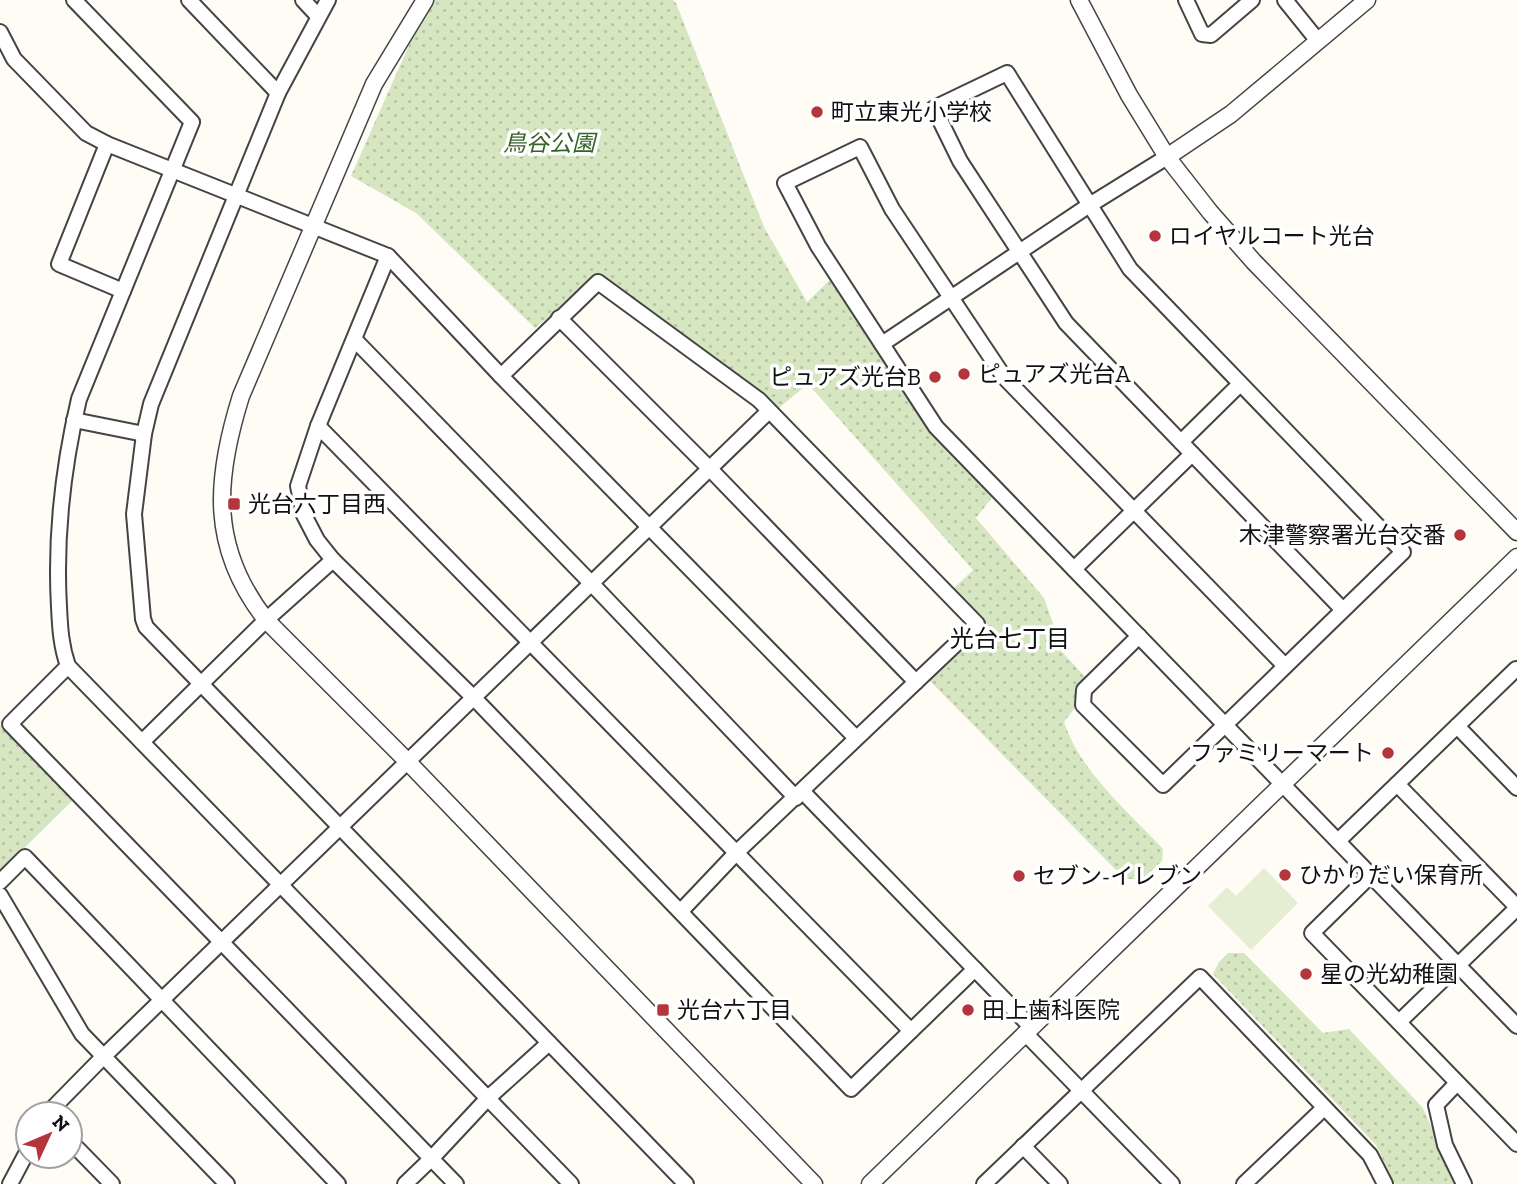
<svg xmlns="http://www.w3.org/2000/svg" width="1517" height="1184" viewBox="0 0 1517 1184" font-family="'Zilla Slab','Noto Sans JP',serif">
	<style>
		.park { fill: url(#park-dots) }
		.pitch { fill: #e5eed2 }
		.lines { fill: none; stroke-linecap: round; stroke-linejoin: round }
		.minor-casing { stroke: #444; stroke-width: 18 }
		.tertiary-casing { stroke: #444; stroke-width: 19 }
		.minor { stroke: #fff; stroke-width: 14 }
		.tertiary { stroke: #fff; stroke-width: 16 }
		.poi-dot { fill: #b4353c; stroke: #fff; stroke-width: 2.5 }
		.labels { text-anchor: middle; stroke-width: 7; stroke-linejoin: round; paint-order: stroke }
		.poi-label { font-size: 23px; fill: #111; stroke: #fff; text-anchor: start }
		.park-label { font-size: 23px; font-style: italic; fill: #336326; stroke: #fff }
		.neighbourhood-label { font-size: 24px; fill: #111; stroke: #fff }
	</style>
	<defs>
		<pattern id="park-dots" width="8" height="8" patternUnits="userSpaceOnUse" patternTransform="scale(1.75)"><rect width="8" height="8" fill="#d5e6c1"/><path d="M2 2h.1M6 6h.1" fill="none" stroke="#b6c4a5" stroke-width="1.8" stroke-linecap="round"/></pattern>
	</defs>
	<rect width="100%" height="100%" fill="#fefcf5"/>
	<g class="park">
		<path d="M 434,0 L 673,0 L 676,3 L 764,227 L 807,302 L 832,278 L 928,429 L 994,495 L 976,518 L 1044,598 L 1064,654 L 1085,677 L 1077,705 L 1064,722 C 1081,773 1127,810 1163,849 L 1162,861 L 1144,879 L 1128,879 L 1115,869 L 928,679 L 985,623 L 953,589 L 973,570 L 808,384 L 775,411 L 599,277 L 535,328 L 416,213 L 351,176 L 418,25 Z"/>
		<polygon points="0,725 73,800 0,872"/>
		<polygon points="1228,953 1244,953 1323,1033 1349,1029 1423,1108 1456,1184 1395,1184 1376,1145 1213,974 1219,962"/>
	</g>
	<polygon class="pitch" points="1264,868 1298,903 1251,950 1208,906 1227,887 1236,896"/>
	<g class="lines">
		<defs>
			<g id="minor">
				<path d="M 74,0 L 192,122 L 79,399 C 63,467 55,537 59,607 C 60,628 61,646 68,666 L 571,1184"/>
				<polyline points="189,0 278,93"/>
				<polyline points="303,0 318,16"/>
				<polyline points="328,0 278,93 151,404 144,434 134,514 143,619 146,627 686,1184"/>
				<polyline points="1186,0 1202,34 1211,35 1252,0"/>
				<polyline points="1285,0 1318,41"/>
				<polyline points="0,32 14,59 86,133 107,144 388,256 501,376 856,738"/>
				<polyline points="107,144 59,264 123,291"/>
				<polyline points="388,256 318,426 298,486 304,515 317,540 333,560 475,699 851,1089 975,969"/>
				<polyline points="559,318 711,470 916,682"/>
				<polyline points="355,340 592,584 796,798"/>
				<polyline points="882,344 1088,206 1167,157"/>
				<polyline points="501,376 598,282 759,400 977,624 737,852 681,911"/>
				<polyline points="74,420 144,434"/>
				<polyline points="318,426 911,1031"/>
				<polyline points="1181,442 1239,385"/>
				<polyline points="1074,569 1192,454"/>
				<path d="M 1139,636 L 1084,690 L 1083,705 L 1163,785 C 1243,707 1323,630 1403,552 L 1130,269 L 1007,73 L 934,108 L 960,161 L 1066,323 L 1343,610"/>
				<polyline points="68,666 10,724 456,1184"/>
				<polyline points="1285,666 1004,377 892,209 860,147 785,183 818,246 936,427 1517,1026"/>
				<polyline points="1457,726 1517,788"/>
				<polyline points="142,742 266,620 333,560"/>
				<polyline points="1397,784 1517,907"/>
				<polyline points="803,792 1031,1027"/>
				<polyline points="1338,841 1516,669 1517,670"/>
				<polyline points="1371,875 1312,933 1517,1144"/>
				<polyline points="0,882 25,857 338,1184"/>
				<polyline points="0,895 82,1034 227,1184"/>
				<polyline points="1399,1022 1517,908"/>
				<polyline points="1025,1033 1172,1184"/>
				<polyline points="1457,1083 1436,1105 1445,1145 1464,1184"/>
				<polyline points="47,1114 103,1057 769,411"/>
				<polyline points="70,1141 112,1184"/>
				<polyline points="1023,1146 1060,1184"/>
				<polyline points="10,1184 28,1150"/>
				<polyline points="405,1184 431,1159 488,1098 549,1043"/>
				<polyline points="984,1184 1200,977 1370,1155 1385,1184"/>
				<polyline points="1244,1184 1324,1108"/>
			</g>
			<g id="tertiary">
				<path d="M 425,0 L 374,84 L 241,396 C 215,479 209,547 266,620 L 408,762 L 814,1184"/>
				<polyline points="1079,0 1129,95 1167,157 1210,212 1254,262 1517,532"/>
				<polyline points="1167,157 1231,114 1367,0"/>
				<polyline points="870,1184 1517,557"/>
			</g>
		</defs>
		<use href="#minor" class="minor-casing"/>
		<use href="#tertiary" class="tertiary-casing"/>
		<use href="#minor" class="minor"/>
		<use href="#tertiary" class="tertiary"/>
	</g>
	<g class="poi-dot">
		<circle cx="817" cy="112" r="7"/>
		<circle cx="1155" cy="236" r="7"/>
		<circle cx="964" cy="374" r="7"/>
		<circle cx="935" cy="377" r="7"/>
		<rect x="227" y="497" width="14" height="14" rx="3.5"/>
		<circle cx="1460" cy="535" r="7"/>
		<circle cx="1388" cy="753" r="7"/>
		<circle cx="1285" cy="875" r="7"/>
		<circle cx="1019" cy="876" r="7"/>
		<circle cx="1306" cy="974" r="7"/>
		<rect x="656" y="1003" width="14" height="14" rx="3.5"/>
		<circle cx="968" cy="1010" r="7"/>
	</g>
	<g class="labels">
		<g class="poi-label">
			<text x="831" y="120">町立東光小学校</text>
			<text x="1169" y="244">ロイヤルコート光台</text>
			<text x="978" y="382">ピュアズ光台A</text>
			<text x="921" y="385" text-anchor="end">ピュアズ光台B</text>
			<text x="248" y="512">光台六丁目西</text>
			<text x="1446" y="543" text-anchor="end">木津警察署光台交番</text>
			<text x="1374" y="761" text-anchor="end">ファミリーマート</text>
			<text x="1299" y="883">ひかりだい保育所</text>
			<text x="1033" y="884">セブン-イレブン</text>
			<text x="1320" y="982">星の光幼稚園</text>
			<text x="677" y="1018">光台六丁目</text>
			<text x="982" y="1018">田上歯科医院</text>
		</g>
		<g class="park-label">
			<text x="549" y="151">鳥谷公園</text>
		</g>
		<g class="neighbourhood-label">
			<text x="1010" y="647">光台七丁目</text>
		</g>
	</g>
	<g transform="translate(49 1135) rotate(46)"><circle r="33" fill="#ffffff" stroke="#a0a0a0" stroke-width="2"/>
	<path d="M0-5L12 26L0 18L-12 26Z" fill="#b4353c"/>
	<text y="-10" font-size="19" font-weight="bold" text-anchor="middle" fill="#111111">N</text>
	</g>
</svg>
